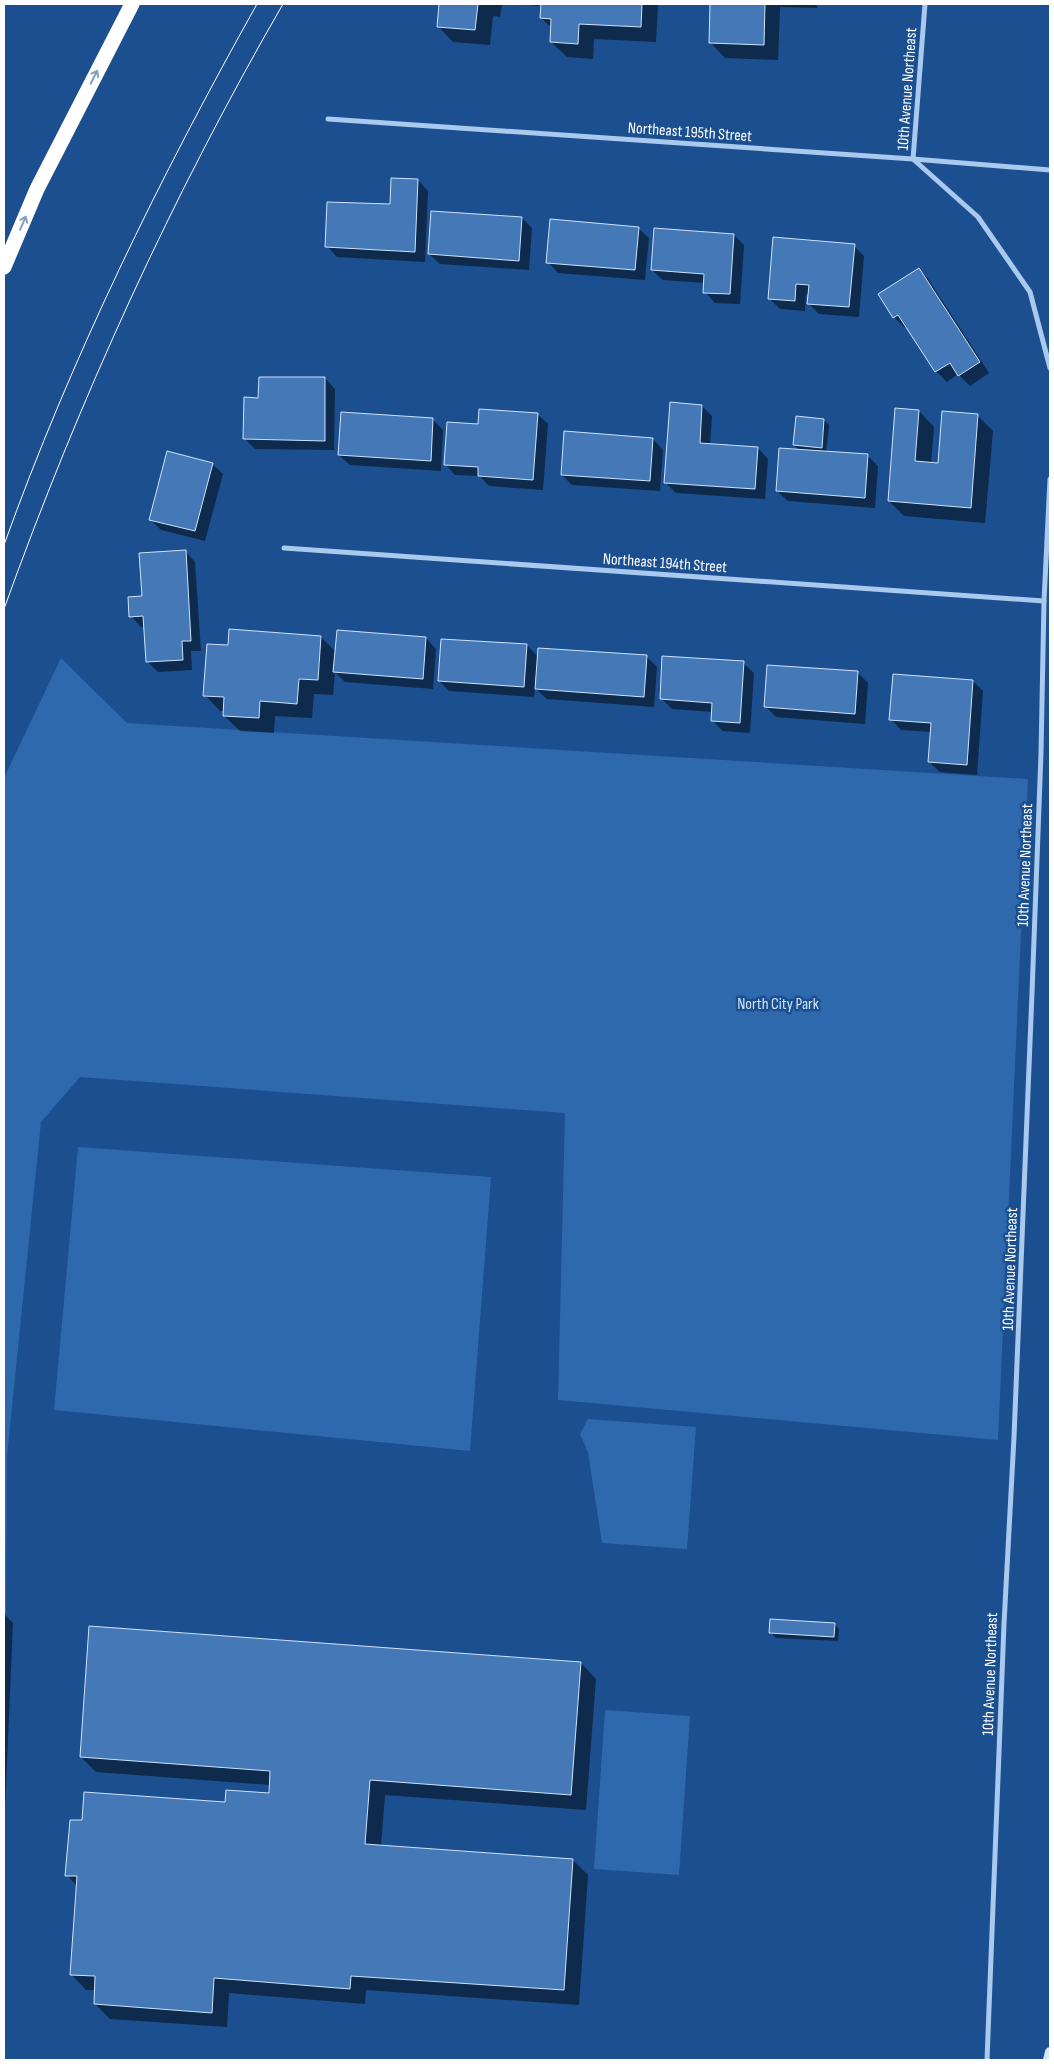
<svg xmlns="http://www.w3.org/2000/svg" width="1054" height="2064" viewBox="0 0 1054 2064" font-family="'Sofia Sans Condensed',sans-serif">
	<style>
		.green { fill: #2e69ad }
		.shadow { fill: #0007 }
		.building { fill: #4478b7; stroke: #cfe3fa }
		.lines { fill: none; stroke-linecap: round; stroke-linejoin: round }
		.street { stroke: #a9c9ee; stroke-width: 5 }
		.secondary { stroke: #d6e6fa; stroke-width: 10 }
		.highway { stroke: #fff; stroke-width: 15 }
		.tram { stroke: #fff; stroke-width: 1 }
		.oneway { stroke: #829ec1 }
		.labels { text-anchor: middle; stroke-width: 5; stroke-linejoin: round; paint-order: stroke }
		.street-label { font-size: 16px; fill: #fff; stroke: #1b4f8f }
		.park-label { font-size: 16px; fill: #cfe3fa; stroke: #1b4f8f }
	</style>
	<rect width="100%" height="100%" fill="#1b4f8f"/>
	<g class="green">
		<polygon points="61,658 127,723 1028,779 998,1440 558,1400 565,1113 80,1077 41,1122 7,1456 6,1612 4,1618 4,778"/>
		<polygon points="78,1147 491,1177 470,1451 54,1410"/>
		<polygon points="588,1419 696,1427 687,1549 602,1543 588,1452 580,1434"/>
		<polygon points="605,1710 690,1716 679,1875 594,1869"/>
	</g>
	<g class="shadow">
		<polygon points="441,4 502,4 500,17 493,16 490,45 453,42 438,26"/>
		<polygon points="512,4 539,4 539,6"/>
		<polygon points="542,4 658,4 656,42 594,39 593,59 567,57 551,42 552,28 541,18"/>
		<polygon points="711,4 817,4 817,8 780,7 778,60 725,58 710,42"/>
		<polygon points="418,180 428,191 425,262 337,257 327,246 391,206"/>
		<polygon points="522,218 532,228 529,270 440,264 429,254"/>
		<polygon points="638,228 649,238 645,280 558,273 548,262"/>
		<polygon points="734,235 744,245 740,304 715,303 705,292 705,283 663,280 652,270"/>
		<polygon points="854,246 864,256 859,317 819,314 808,303 809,294 806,294 805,311 780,309 770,299"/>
		<polygon points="919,269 929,280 989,373 970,386 958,374 947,382 936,371 907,326 905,328 894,317 880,294"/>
		<polygon points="325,378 335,389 334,450 255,449 245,439 259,399"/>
		<polygon points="702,406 712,416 710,445 758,448 768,459 765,499 676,493 665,482"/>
		<polygon points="919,411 934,427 931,464 940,464 978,416 993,431 985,523 904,516 889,501"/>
		<polygon points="342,414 433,420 443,430 441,471 350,465 339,455"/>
		<polygon points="537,414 548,424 543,490 489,486 480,476 455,475 445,464 479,425"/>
		<polygon points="824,420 829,425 826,453 868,456 878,466 875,508 788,501 777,491 800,451 794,445"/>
		<polygon points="653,439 663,450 660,491 572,485 562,475"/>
		<polygon points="212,464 223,474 205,541 161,530 150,519"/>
		<polygon points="185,551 195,562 201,651 191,651 192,670 158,672 147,661 145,627 141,627 131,616 143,597"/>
		<polygon points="321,637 336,652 426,638 436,649 433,689 345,682 335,672 333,695 314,694 312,718 275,716 274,733 240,731 224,716 225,711 220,711 205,695 229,647"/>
		<polygon points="442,640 527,645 538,657 646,656 657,667 654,707 547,699 535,688 534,697 449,691 439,681"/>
		<polygon points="743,663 754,673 750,733 723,731 712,720 713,712 672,709 661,698"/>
		<polygon points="858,673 868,683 865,724 776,717 766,707"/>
		<polygon points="973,681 983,691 977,775 940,772 929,762 931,732 901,730 891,719"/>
		<polygon points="4,1614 13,1623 5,1808 4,1808"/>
		<polygon points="834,1624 839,1629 838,1641 776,1638 771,1633"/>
		<polygon points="581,1663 596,1679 586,1810 385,1795 381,1846 573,1860 588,1875 579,2005 366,1990 365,2004 229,1993 227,2027 110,2019 95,2004 96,1990 86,1990 71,1974 77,1886 67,1875 83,1822 226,1804 270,1795 270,1785 96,1772 81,1757"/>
	</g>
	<g class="building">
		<polygon points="439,4 478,4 475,30 437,27"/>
		<polygon points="541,4 642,4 641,27 579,24 578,44 550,42 551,19 540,18"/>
		<polygon points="710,4 765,4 764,45 709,43"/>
		<polygon points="391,178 418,179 415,252 325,247 327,202 390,204"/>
		<polygon points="431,211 522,217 519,261 428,254"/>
		<polygon points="550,219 639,227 635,270 546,263"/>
		<polygon points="654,228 734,234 730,294 703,293 704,274 651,270"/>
		<polygon points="773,237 855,244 849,307 807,304 809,285 796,284 795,301 768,299"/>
		<polygon points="919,268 980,362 958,376 950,363 935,372 898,315 893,318 878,294"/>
		<polygon points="259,377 325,377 325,441 243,439 244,397 258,398"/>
		<polygon points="670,402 702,405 700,443 758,447 755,489 664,483"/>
		<polygon points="895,408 919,410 915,461 938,463 942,411 978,414 971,508 888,501"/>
		<polygon points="479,409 538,413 533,480 478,476 478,467 444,465 447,422 478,424"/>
		<polygon points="341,412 433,418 431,461 338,455"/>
		<polygon points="796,416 824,419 822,448 793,445"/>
		<polygon points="564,431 653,438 650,481 561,475"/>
		<polygon points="779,448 868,454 865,498 776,491"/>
		<polygon points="167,451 213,463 195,531 149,520"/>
		<polygon points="186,550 191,641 182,641 183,660 146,662 143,616 129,617 128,597 142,596 139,553"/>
		<polygon points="229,629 321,636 318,680 299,679 297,704 260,701 259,718 223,716 224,697 203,696 207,644 228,645"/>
		<polygon points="337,630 426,637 423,679 333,672"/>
		<polygon points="441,639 527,644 524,687 438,681"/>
		<polygon points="538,648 647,655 644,697 535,689"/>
		<polygon points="662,656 744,661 740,723 711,721 712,703 660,699"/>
		<polygon points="767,665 858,671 855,714 764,707"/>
		<polygon points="893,674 973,680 967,765 928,762 931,723 889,720"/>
		<polygon points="770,1619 835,1623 834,1637 769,1633"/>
		<polygon points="89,1626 581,1662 571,1795 370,1780 365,1844 573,1859 564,1990 351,1976 350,1989 214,1978 212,2013 94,2004 95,1976 70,1975 77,1876 65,1876 70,1820 82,1820 84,1792 225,1802 226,1790 269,1793 270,1771 80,1757"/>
	</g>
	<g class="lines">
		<g class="street">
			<polyline points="328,119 913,159 1050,170"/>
			<polyline points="913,159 978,217 1030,292 1050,368"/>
			<polyline points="913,159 925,4"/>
			<polyline points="284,548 1044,601"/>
			<polyline points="987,2060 1004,1624 1014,1437 1032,993 1041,753 1044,601 1050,479"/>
		</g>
		<polyline class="secondary" points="1048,2060 1050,2052"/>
		<polyline class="highway" points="4,267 37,189 132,4"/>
		<g class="tram">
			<path d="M 4,545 C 71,358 160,177 257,4"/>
			<path d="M 4,609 C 79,400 172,196 283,4"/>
		</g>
	</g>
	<defs><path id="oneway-shaft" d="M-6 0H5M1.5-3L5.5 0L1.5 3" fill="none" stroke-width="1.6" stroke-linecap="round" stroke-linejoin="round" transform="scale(1.25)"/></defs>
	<g class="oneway">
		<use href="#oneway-shaft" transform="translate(94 77) rotate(-63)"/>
		<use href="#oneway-shaft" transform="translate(23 223) rotate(-67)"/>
	</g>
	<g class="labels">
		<g class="street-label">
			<text transform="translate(906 89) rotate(-86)" y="6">10th Avenue Northeast</text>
			<text transform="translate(690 131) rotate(4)" y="6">Northeast 195th Street</text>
			<text transform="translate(665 562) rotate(4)" y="6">Northeast 194th Street</text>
			<text transform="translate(1024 865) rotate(-88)" y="6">10th Avenue Northeast</text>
			<text transform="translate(1009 1269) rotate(-88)" y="6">10th Avenue Northeast</text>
			<text transform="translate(989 1674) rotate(-88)" y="6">10th Avenue Northeast</text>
		</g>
		<g class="park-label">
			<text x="778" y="1009">North City Park</text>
		</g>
	</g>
	<rect width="1054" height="2064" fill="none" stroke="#ffffff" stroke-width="10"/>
</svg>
